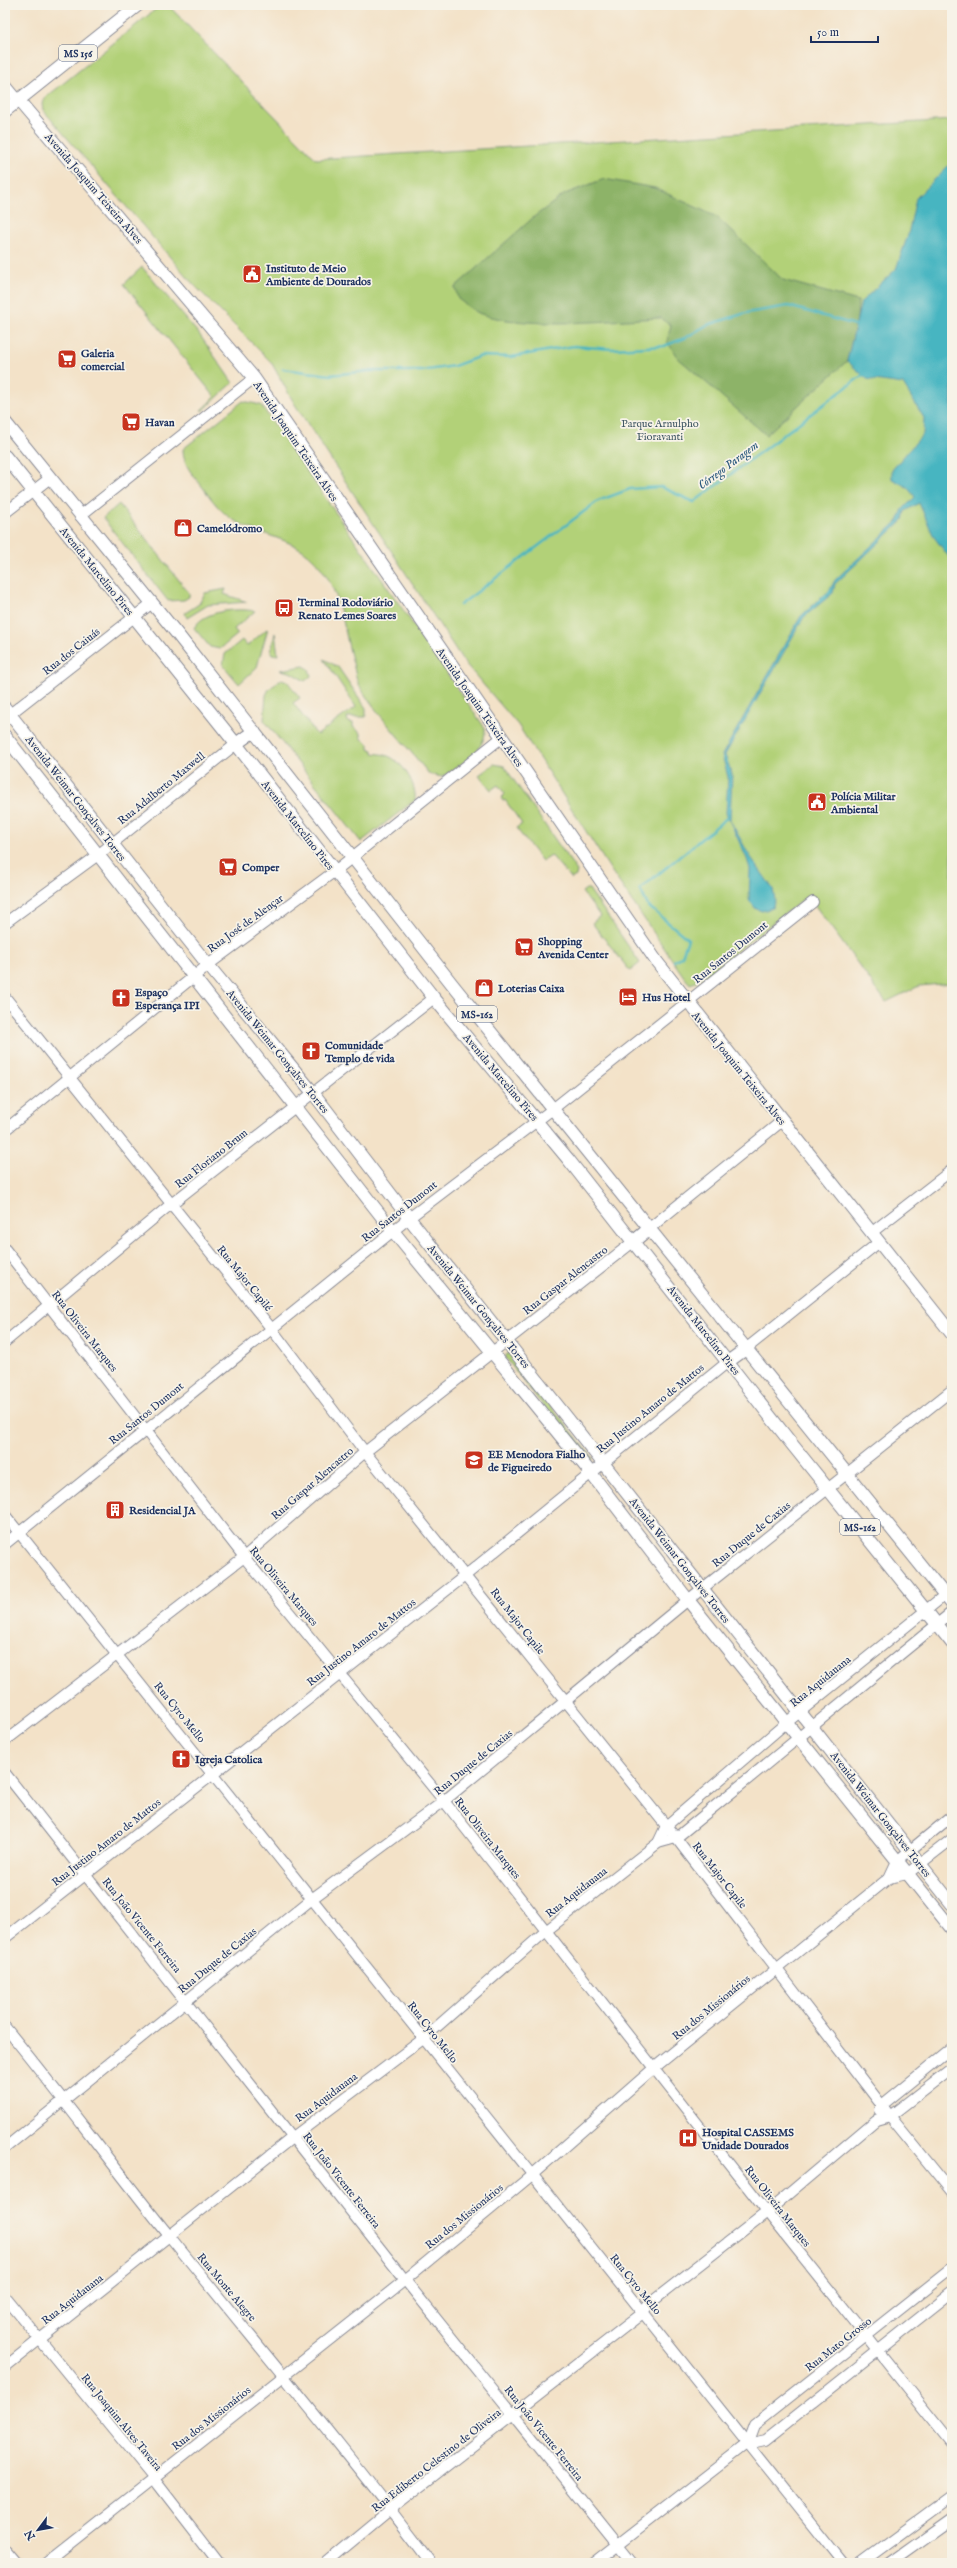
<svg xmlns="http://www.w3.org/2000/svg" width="957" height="2568" viewBox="0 0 957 2568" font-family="'IM FELL English',serif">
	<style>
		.green { fill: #b2d178; stroke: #66806b }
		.forest { fill: #8db368; stroke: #547163 }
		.water { fill: #46b5c1; stroke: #307290 }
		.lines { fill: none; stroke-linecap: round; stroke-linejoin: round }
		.stream { stroke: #46b5c1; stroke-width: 2.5 }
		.minor-casing { stroke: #878893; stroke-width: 12 }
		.major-casing { stroke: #878893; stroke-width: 14 }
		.minor { stroke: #fff; stroke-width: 10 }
		.major { stroke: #fff; stroke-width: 12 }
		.labels { text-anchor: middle; stroke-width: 3.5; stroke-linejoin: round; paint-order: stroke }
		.shield { fill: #f7f3e8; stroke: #5d6a87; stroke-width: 1 }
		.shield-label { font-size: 10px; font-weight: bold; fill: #1b2f5e }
		.street-label { font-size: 11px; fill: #1b2f5e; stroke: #f7f3e8 }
		.poi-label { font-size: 11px; font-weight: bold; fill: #1b2f5e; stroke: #f7f3e8; text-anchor: start }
		.park-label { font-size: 11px; fill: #415864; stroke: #f7f3e8 }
		.water-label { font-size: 12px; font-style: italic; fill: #28577c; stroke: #f7f3e8 }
	</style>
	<rect width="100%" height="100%" fill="#f7f3e8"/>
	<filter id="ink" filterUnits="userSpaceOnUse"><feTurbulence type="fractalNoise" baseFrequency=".025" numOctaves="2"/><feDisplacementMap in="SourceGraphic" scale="8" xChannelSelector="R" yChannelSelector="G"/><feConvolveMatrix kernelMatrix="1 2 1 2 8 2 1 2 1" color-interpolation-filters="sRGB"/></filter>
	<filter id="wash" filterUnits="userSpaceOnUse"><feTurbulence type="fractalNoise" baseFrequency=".012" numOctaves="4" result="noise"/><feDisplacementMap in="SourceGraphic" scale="16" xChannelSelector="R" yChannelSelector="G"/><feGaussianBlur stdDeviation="0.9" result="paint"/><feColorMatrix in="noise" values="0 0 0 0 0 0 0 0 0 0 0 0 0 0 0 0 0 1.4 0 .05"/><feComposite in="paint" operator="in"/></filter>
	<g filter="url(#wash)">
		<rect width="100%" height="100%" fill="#f3e2c8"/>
		<g class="green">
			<polygon points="161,5 168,5 316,159 952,120 952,983 919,986 886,1002 808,896 696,982 690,984 684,977 612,872 518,725 464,662 294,403 271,362 194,285 43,110 42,104 45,98"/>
			<polygon points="142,267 199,334 233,383 202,411 201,410 215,397 124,284"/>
			<path d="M 243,401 L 261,405 L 485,728 C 487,751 459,765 442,777 L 429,774 C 408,747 377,715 360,687 C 356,680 355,671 353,663 C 342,626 342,585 310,556 C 292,539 261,535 239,523 C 222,515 212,500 201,485 C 191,473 183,464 183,449 Z"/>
			<polygon points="119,504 189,593 189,597 184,600 168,601 103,518"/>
			<polygon points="226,589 224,594 247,602 208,605 187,618 185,613 199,604 205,593"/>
			<path d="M 255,611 L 234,629 L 238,634 L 220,649 L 210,647 L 194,628 C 204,610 237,608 255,611 Z"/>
			<polygon points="268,628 257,667 239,684 223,665 225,654 242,640 247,646"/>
			<polygon points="275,633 278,655 272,654 271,652"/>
			<path d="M 324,659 L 338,667 L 366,708 L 366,717 L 347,717 L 348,722 L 353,723 L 353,727 L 361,733 L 361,738 L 369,744 L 369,749 L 373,750 L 373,753 C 378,754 384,754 388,756 C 403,762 417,785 415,800 L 361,842 L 264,720 L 266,695 L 269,689 L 282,679 L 287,681 L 300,698 L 293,703 L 317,735 L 356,707 Z"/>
			<polygon points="304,666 309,669 311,676 305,681 290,672 280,670"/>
			<polygon points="494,764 504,766 577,871 576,876 571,879 551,855 542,861 516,828 522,824 505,800 503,801 501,798 505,794 498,785 491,790 479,775"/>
			<polygon points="586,889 589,889 640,963 630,971 592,923 600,916 582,892"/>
			<polygon points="508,1353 593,1458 591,1461 586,1461 505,1357"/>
		</g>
		<path class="forest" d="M 604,179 L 655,188 L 717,217 L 783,280 L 858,301 L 857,320 L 847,361 L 766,435 L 677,357 L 667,341 L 671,325 L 661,318 C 612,320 527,330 481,314 C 473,311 465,304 458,299 L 455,287 L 535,216 L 565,194 Z"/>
		<polygon class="water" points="952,162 952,561 934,537 919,503 905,511 903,520 835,584 833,593 804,617 725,755 732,774 730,820 748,853 773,889 775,900 772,908 762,911 756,909 749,900 750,869 747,859 726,813 728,777 722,755 801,616 829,591 835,580 898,521 903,509 915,497 907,487 892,479 892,470 923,434 924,418 903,384 867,379 847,361 861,302 896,269 908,235 916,198"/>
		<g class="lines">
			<g class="stream">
				<polyline points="283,369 330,375 370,371 421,371 454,366 481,356 511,357 574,346 612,349 664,346 685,338 707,325 746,313 788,306 859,326"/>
				<polyline points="460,605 598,501 630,489 661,487 694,502 864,374"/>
				<polyline points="674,961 682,956 688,939 648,906 640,889 728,817"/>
			</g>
		</g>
	</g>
	<g filter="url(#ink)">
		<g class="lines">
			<defs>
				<g id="minor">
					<polyline points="5,84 19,101"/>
					<polyline points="5,513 50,478"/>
					<polyline points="80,516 254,378"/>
					<polyline points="5,718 152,603"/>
					<polyline points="5,923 98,855 236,744"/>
					<polyline points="5,997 271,1328 365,1452 676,1838 890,2116 952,2192"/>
					<polyline points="5,1130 208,965 335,871 501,738"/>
					<polyline points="651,1227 782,1121"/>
					<polyline points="871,1233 952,1170"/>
					<polyline points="5,1249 244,1557 444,1801 767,2212 952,2443"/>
					<polyline points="5,1342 170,1205 434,998"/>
					<polyline points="747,1348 878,1243"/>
					<polyline points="5,1515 843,2563"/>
					<polyline points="5,1544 409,1218 554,1108 813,902"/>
					<polyline points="5,1741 244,1557 365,1452 633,1242"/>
					<polyline points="5,1773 405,2280 633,2563"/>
					<polyline points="658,1843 666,1826 786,1723 945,1595 952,1593"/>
					<polyline points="889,1878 907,1874 952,1839"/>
					<polyline points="5,1938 466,1575 729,1361"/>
					<path d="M 5,2027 C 62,2096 114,2168 171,2238 C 258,2346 348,2452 431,2563"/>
					<polyline points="880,2110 882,2105 952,2048"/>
					<polyline points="5,2148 313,1898 444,1801 688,1600 952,1390"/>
					<polyline points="5,2297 154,2479 219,2563"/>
					<polyline points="5,2367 293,2137 423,2039 546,1931 658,1843 676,1838 952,1612"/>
					<polyline points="747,2444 754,2425 952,2268"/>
					<polyline points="5,2550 16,2563"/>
					<polyline points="47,2563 405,2280 532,2175 654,2068 889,1878 897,1861 952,1816"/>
					<polyline points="326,2563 391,2509 644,2312 649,2304 767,2212 876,2120 890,2116 952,2068"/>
					<polyline points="594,2563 747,2444 766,2440 952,2292"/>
					<polyline points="861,2563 952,2496"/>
					<polyline points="889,2563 952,2518"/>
				</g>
				<g id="major">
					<polyline points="19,101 254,378 657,962 952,1334"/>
					<polyline points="5,111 138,5"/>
					<polyline points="5,422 178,635 452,984 952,1604"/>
					<polyline points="5,456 236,744 434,998 568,1159 791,1443 952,1643"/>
					<polyline points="5,708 208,965 314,1094 409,1218 952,1904"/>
					<polyline points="5,736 393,1231 590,1472 688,1600 952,1929"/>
					<polyline points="236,744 254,731"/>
					<polyline points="633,1242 651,1227"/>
					<polyline points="729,1361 747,1348"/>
				</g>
			</defs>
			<use href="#minor" class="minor-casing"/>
			<use href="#major" class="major-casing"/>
			<use href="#minor" class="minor"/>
			<use href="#major" class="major"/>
		</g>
	</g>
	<defs>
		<symbol id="civic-square" viewBox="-11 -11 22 22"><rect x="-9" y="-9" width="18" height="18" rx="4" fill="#c8321e" stroke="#f7f3e8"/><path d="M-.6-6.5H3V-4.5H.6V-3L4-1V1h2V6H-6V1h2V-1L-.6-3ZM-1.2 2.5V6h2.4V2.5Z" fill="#fff"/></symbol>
		<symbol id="supermarket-square" viewBox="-11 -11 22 22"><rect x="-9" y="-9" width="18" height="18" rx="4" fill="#c8321e" stroke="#f7f3e8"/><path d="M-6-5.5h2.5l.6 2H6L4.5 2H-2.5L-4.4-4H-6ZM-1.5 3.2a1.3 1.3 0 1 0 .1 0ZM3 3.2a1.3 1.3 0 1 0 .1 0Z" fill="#fff"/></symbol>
		<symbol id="shop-square" viewBox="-11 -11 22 22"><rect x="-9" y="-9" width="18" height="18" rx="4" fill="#c8321e" stroke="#f7f3e8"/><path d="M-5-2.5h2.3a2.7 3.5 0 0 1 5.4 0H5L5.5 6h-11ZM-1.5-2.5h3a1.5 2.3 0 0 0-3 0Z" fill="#fff"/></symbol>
		<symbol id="bus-square" viewBox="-11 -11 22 22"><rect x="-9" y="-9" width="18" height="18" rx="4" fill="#c8321e" stroke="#f7f3e8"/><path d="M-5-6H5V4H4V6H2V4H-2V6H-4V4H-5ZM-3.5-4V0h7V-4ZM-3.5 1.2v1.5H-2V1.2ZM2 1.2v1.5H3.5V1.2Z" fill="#fff"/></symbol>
		<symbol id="hotel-square" viewBox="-11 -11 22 22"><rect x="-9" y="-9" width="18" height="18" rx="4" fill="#c8321e" stroke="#f7f3e8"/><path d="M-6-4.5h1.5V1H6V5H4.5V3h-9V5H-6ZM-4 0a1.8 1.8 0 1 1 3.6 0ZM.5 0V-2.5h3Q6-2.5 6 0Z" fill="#fff"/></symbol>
		<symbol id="church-square" viewBox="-11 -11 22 22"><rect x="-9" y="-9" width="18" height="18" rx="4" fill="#c8321e" stroke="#f7f3e8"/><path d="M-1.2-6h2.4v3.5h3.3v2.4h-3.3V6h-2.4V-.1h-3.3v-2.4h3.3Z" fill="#fff"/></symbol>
		<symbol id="school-square" viewBox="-11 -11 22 22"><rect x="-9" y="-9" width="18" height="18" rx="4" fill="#c8321e" stroke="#f7f3e8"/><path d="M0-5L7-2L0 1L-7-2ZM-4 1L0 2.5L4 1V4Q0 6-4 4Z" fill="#fff"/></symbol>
		<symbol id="building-square" viewBox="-11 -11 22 22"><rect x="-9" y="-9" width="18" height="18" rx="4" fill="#c8321e" stroke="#f7f3e8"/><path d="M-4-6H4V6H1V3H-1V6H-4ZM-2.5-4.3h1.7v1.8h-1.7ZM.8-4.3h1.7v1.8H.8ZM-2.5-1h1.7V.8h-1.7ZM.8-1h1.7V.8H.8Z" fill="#fff"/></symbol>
		<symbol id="hospital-square" viewBox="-11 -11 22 22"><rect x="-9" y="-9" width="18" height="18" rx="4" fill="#c8321e" stroke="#f7f3e8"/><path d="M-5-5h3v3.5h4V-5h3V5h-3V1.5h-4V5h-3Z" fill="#fff"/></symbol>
	</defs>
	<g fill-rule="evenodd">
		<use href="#civic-square" x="241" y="263" width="22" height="22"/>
		<use href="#supermarket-square" x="56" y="348" width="22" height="22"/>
		<use href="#supermarket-square" x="120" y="411" width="22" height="22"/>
		<use href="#shop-square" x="172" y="517" width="22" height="22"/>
		<use href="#bus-square" x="273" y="597" width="22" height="22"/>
		<use href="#civic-square" x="806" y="791" width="22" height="22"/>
		<use href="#supermarket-square" x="217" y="856" width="22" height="22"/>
		<use href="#supermarket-square" x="513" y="936" width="22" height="22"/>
		<use href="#shop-square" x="473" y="977" width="22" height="22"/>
		<use href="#hotel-square" x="617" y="986" width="22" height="22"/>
		<use href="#church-square" x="110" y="987" width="22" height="22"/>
		<use href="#church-square" x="300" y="1040" width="22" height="22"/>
		<use href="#school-square" x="463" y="1449" width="22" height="22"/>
		<use href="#building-square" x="104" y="1499" width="22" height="22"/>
		<use href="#church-square" x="170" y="1748" width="22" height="22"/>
		<use href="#hospital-square" x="677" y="2127" width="22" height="22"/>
	</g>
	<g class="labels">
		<g class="shield">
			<rect x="59" y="45" width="38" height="16" rx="3"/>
			<rect x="457" y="1006" width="40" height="16" rx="3"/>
			<rect x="840" y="1519" width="40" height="16" rx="3"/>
		</g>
		<g class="shield-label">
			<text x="78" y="57">MS 156</text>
			<text x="477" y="1018">MS-162</text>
			<text x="860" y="1531">MS-162</text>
		</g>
		<g class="street-label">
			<text transform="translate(94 188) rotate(49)" y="4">Avenida Joaquim Teixeira Alves</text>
			<text transform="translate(296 441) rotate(56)" y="4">Avenida Joaquim Teixeira Alves</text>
			<text transform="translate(97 571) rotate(51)" y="4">Avenida Marcelino Pires</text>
			<text transform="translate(71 651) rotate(-38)" y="4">Rua dos Caiuás</text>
			<text transform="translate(480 707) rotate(55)" y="4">Avenida Joaquim Teixeira Alves</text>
			<text transform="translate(161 788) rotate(-39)" y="4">Rua Adalberto Maxwell</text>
			<text transform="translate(76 798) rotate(52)" y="4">Avenida Weimar Gonçalves Torres</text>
			<text transform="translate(298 825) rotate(52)" y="4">Avenida Marcelino Pires</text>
			<text transform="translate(245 923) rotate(-36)" y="4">Rua José de Alençar</text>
			<text transform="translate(730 952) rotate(-39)" y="4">Rua Santos Dumont</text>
			<text transform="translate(278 1051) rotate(51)" y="4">Avenida Weimar Gonçalves Torres</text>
			<text transform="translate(739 1068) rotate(51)" y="4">Avenida Joaquim Teixeira Alves</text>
			<text transform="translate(501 1077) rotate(50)" y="4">Avenida Marcelino Pires</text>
			<text transform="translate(211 1158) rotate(-38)" y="4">Rua Floriano Brum</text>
			<text transform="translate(399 1211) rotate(-38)" y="4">Rua Santos Dumont</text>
			<text transform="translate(245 1278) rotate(51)" y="4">Rua Major Capilé</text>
			<text transform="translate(565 1280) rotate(-38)" y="4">Rua Gaspar Alencastro</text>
			<text transform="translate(479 1306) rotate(51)" y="4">Avenida Weimar Gonçalves Torres</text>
			<text transform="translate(704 1330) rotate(52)" y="4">Avenida Marcelino Pires</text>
			<text transform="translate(85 1331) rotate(52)" y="4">Rua Oliveira Marques</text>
			<text transform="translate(650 1408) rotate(-39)" y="4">Rua Justino Amaro de Mattos</text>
			<text transform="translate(146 1413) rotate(-39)" y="4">Rua Santos Dumont</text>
			<text transform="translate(312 1483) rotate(-41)" y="4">Rua Gaspar Alencastro</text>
			<text transform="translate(751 1534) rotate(-39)" y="4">Rua Duque de Caxias</text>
			<text transform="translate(680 1560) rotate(52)" y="4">Avenida Weimar Gonçalves Torres</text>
			<text transform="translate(284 1586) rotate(50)" y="4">Rua Oliveira Marques</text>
			<text transform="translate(518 1621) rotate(52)" y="4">Rua Major Capile</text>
			<text transform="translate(361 1642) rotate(-38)" y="4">Rua Justino Amaro de Mattos</text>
			<text transform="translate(820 1681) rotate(-39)" y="4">Rua Aquidauana</text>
			<text transform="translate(180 1712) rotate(51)" y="4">Rua Cyro Mello</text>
			<text transform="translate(473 1762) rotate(-39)" y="4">Rua Duque de Caxias</text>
			<text transform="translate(881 1814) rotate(52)" y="4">Avenida Weimar Gonçalves Torres</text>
			<text transform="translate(488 1838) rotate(52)" y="4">Rua Oliveira Marques</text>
			<text transform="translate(106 1842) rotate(-38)" y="4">Rua Justino Amaro de Mattos</text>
			<text transform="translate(720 1875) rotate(52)" y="4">Rua Major Capile</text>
			<text transform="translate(576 1892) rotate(-38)" y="4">Rua Aquidauana</text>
			<text transform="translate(142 1925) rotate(51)" y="4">Rua João Vicente Ferreira</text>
			<text transform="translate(217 1960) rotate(-39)" y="4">Rua Duque de Caxias</text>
			<text transform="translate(711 2007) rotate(-39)" y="4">Rua dos Missionários</text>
			<text transform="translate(433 2032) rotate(52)" y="4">Rua Cyro Mello</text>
			<text transform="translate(326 2097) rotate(-37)" y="4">Rua Aquidauana</text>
			<text transform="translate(342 2180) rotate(52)" y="4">Rua João Vicente Ferreira</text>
			<text transform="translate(778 2206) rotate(52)" y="4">Rua Oliveira Marques</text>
			<text transform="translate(464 2216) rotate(-39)" y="4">Rua dos Missionários</text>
			<text transform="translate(636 2284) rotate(51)" y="4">Rua Cyro Mello</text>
			<text transform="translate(227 2287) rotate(50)" y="4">Rua Monte Alegre</text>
			<text transform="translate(72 2299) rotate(-38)" y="4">Rua Aquidauana</text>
			<text transform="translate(838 2344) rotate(-38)" y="4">Rua Mato Grosso</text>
			<text transform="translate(211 2418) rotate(-38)" y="4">Rua dos Missionários</text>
			<text transform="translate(122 2422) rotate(51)" y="4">Rua Joaquim Alves Taveira</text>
			<text transform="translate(544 2433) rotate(51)" y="4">Rua João Vicente Ferreira</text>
			<text transform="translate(436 2460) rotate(-38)" y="4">Rua Ediberto Celestino de Oliveira</text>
		</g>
		<g class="poi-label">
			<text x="266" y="272">Instituto de Meio<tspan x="266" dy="13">Ambiente de Dourados</tspan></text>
			<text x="81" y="357">Galeria<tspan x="81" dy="13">comercial</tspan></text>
			<text x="145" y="426">Havan</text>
			<text x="197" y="532">Camelódromo</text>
			<text x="298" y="606">Terminal Rodoviário<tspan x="298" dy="13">Renato Lemes Soares</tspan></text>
			<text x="831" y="800">Polícia Militar<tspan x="831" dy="13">Ambiental</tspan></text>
			<text x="242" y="871">Comper</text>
			<text x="538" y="945">Shopping<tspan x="538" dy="13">Avenida Center</tspan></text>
			<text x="498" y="992">Loterias Caixa</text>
			<text x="135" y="996">Espaço<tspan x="135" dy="13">Esperança IPI</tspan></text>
			<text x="642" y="1001">Hus Hotel</text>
			<text x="325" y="1049">Comunidade<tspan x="325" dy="13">Templo de vida</tspan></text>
			<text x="488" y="1458">EE Menodora Fialho<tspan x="488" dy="13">de Figueiredo</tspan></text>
			<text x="129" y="1514">Residencial JA</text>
			<text x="195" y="1763">Igreja Catolica</text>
			<text x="702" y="2136">Hospital CASSEMS<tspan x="702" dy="13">Unidade Dourados</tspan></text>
		</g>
		<g class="park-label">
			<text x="660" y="427">Parque Arnulpho<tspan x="660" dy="13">Fioravanti</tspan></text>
		</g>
		<g class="water-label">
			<text transform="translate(728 465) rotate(-37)" y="4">Córrego Paragem</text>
		</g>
	</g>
	<rect width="957" height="2568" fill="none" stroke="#f7f3e8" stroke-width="20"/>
	<g transform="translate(38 2530) rotate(238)" stroke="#f7f3e8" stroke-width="3" paint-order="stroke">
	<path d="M0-3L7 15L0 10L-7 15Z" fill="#1b2f5e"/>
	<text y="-6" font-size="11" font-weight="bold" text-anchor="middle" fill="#1b2f5e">N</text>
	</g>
	<path d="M811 36v6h67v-6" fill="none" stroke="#1b2f5e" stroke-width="2"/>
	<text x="817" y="36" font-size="12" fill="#1b2f5e" stroke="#f7f3e8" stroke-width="3" paint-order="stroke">50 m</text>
</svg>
